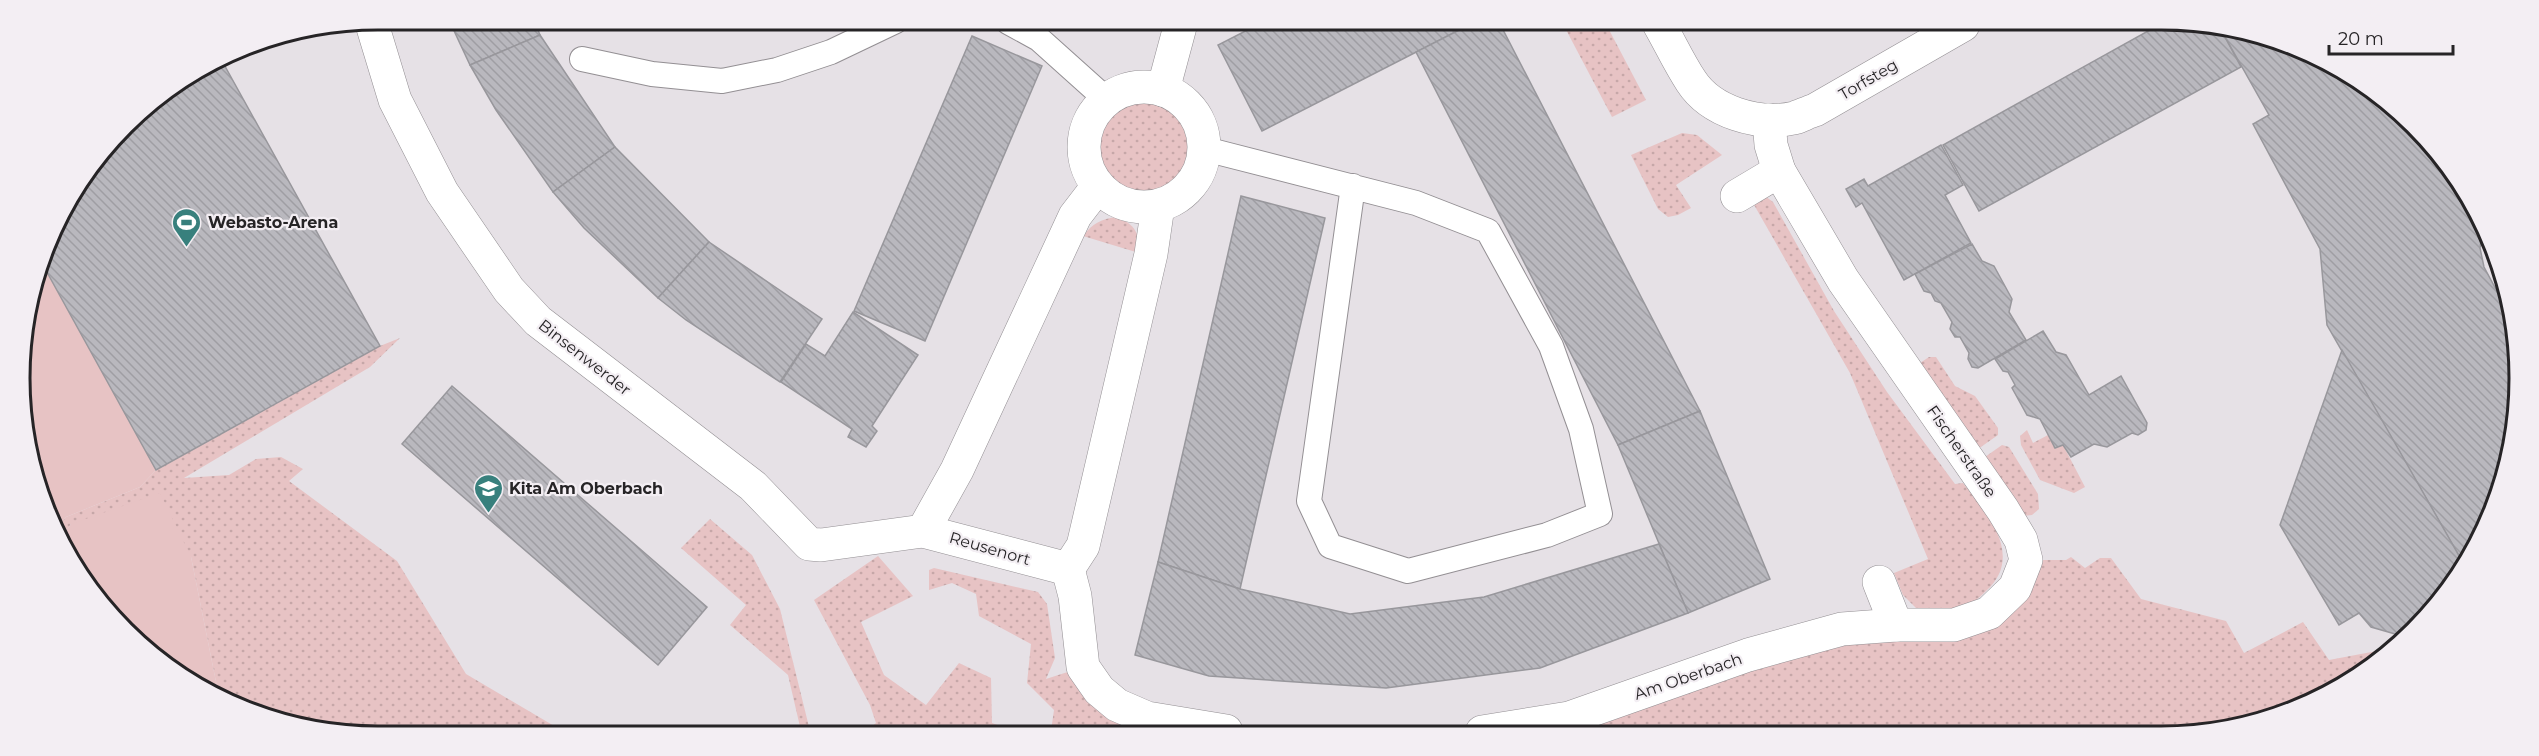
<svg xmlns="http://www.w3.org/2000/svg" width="2539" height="756" viewBox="0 0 2539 756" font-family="Montserrat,sans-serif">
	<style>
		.grass { fill: url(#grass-dots) }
		.park { fill: #e7c3c4 }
		.building { fill: url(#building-back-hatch); stroke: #98979c; stroke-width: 1.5 }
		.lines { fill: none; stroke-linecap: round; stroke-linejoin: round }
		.lane-casing { stroke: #938f93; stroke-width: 26 }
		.street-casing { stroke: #938f93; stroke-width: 34 }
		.lane { stroke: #fff; stroke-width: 24 }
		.street { stroke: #fff; stroke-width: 33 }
		.labels { text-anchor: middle; stroke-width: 4.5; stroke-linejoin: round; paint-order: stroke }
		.street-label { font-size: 16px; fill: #262426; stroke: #f3eef3 }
		.poi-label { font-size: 16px; font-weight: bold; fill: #262426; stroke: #f3eef3; text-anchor: start }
		.rim { fill: none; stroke: #262426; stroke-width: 3 }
	</style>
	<defs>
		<pattern id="grass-dots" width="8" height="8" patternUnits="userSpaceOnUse" patternTransform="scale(1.5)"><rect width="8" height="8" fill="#e7c3c4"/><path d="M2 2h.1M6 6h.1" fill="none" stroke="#c6a7a8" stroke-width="1.8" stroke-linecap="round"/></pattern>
		<pattern id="building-back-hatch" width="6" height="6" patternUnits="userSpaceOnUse" patternTransform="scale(1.5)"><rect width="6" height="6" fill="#b9b8be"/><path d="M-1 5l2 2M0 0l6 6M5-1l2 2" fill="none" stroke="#9f9ea3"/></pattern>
	</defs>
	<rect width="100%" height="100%" fill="#e6e1e6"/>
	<g class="grass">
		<polygon points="1563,24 1606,24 1646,100 1612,117"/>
		<circle cx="1144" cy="149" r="46"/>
		<polygon points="1682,133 1697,135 1722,155 1676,185 1691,208 1678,215 1668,217 1658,209 1631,155"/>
		<path d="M 1765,196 L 1773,202 L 1834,311 L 1887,392 L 1955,484 L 1963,483 C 1987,513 2025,556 1986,591 C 1979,598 1969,607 1959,609 C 1947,612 1930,609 1917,609 L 1903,595 L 1894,573 L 1928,559 L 1850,373 L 1753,203 Z"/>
		<path d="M 1117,217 C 1134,223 1141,235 1139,253 L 1083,236 C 1093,223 1101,219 1117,217 Z"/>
		<polygon points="400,338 370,367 184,478 229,475 256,459 281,457 303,469 289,481 397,561 466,674 561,730 308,730 218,692 191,557 71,524 62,536 57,527 66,517 140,487 156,470 380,346"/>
		<polygon points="1929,357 1936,357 1955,386 1975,396 1998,428 1998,435 1978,449 1917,365"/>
		<polygon points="2027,430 2033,443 2048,435 2055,448 2063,445 2085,487 2074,493 2040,480 2021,445 2020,436"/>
		<polygon points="2002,445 2009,447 2038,494 2039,509 2032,515 2023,516 1985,457"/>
		<polygon points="710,519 752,555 780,609 810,731 801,731 788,675 730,625 746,605 681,548"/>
		<polygon points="878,556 913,596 861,622 884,675 926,705 959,663 991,678 992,723 1014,731 866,731 876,723 870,705 814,600"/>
		<polygon points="2071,557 2085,568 2100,558 2111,558 2141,599 2226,621 2244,653 2303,622 2329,660 2398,647 2299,709 2207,733 1482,732 1748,655 1954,625 2026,560 2066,560"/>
		<polygon points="934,568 1038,592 1047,604 1055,658 1046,679 1083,667 1099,690 1226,731 1051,731 1054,710 1027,683 1031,644 979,616 976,594 952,583 929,590 929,570"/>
	</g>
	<g class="park">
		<polygon points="221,59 380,346 156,470 140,487 66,517 57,527 32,470 23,332 57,219 141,109"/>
		<polygon points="160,493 191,557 218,692 179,676 80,577 62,536 71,524"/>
	</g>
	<g class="building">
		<polygon points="449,20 534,20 540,35 470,65"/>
		<polygon points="1261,23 1471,24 1262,131 1218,45"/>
		<polygon points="1471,24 1500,24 1700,411 1618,445 1416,52"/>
		<polygon points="2157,26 2219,26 2241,67 1979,211 1943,145"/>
		<polygon points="2219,26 2231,26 2360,80 2459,179 2482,234 2480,248 2484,267 2513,321 2513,448 2472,557 2468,562 2462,561 2327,325 2320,249 2253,124 2269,115"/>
		<polygon points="540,35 615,147 553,192 496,110 470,65"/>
		<polygon points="972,36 1042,66 925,341 854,311"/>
		<polygon points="221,59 380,346 156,470 43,265 57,219 141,109"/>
		<polygon points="1941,145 1963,185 1945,195 1971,243 1904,280 1862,203 1856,207 1846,189 1864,179 1868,186"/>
		<polygon points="615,147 709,242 658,298 584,228 553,192"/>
		<polygon points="1241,196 1325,218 1240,589 1158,562"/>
		<polygon points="709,242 822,319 780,382 686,320 658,298"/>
		<polygon points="1972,244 1982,261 1994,266 2012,299 2009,312 2026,340 1978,368 1972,367 1968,359 1969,353 1960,337 1955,337 1950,329 1952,322 1941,303 1935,301 1931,293 1924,291 1915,274"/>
		<polygon points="853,312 918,355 872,426 877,431 866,447 848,437 852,429 781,382 806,344 825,356"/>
		<polygon points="2043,331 2056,352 2066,355 2089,395 2121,376 2147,423 2146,430 2138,435 2132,433 2107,447 2094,444 2071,457 2063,445 2055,448 2040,419 2027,415 2012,388 2015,385 2008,372 2003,371 1995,359"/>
		<polygon points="2342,350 2462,561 2468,562 2413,629 2395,634 2371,627 2359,613 2339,625 2280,525"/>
		<polygon points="452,386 707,607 658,665 402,444"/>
		<polygon points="1700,411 1770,579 1688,613 1618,445"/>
		<polygon points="1659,544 1688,613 1540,668 1386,688 1209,676 1135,655 1158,562 1240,589 1350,614 1484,597"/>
	</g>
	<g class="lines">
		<defs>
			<g id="lane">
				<polyline points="1008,22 1039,39 1107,100"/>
				<polyline points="582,59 652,74 722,81 777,70 831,52 896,21"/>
				<polyline points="1205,149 1416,203 1488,231 1551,346 1581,429 1600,514 1547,535 1408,571 1330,546 1309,501 1353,186"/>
			</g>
			<g id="street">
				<polyline points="371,21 395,100 442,192 509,290 538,321 753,486 809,544 821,545 923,531 1068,569"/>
				<path d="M 1659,24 C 1670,43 1679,63 1691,81 C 1711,112 1758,126 1794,118 C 1801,116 1808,112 1815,110 L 1963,25"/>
				<circle cx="1144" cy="147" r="60"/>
				<polyline points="1163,90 1181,23"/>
				<polyline points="1769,120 1771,145 1779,171 1843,280 2003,510 2021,540 2026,560 2015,588 1989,613 1954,625 1896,625 1879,582"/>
				<polyline points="1737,196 1779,171"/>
				<polyline points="923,531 957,470 1075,216 1098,186"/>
				<polyline points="1068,569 1083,546 1151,254 1158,206"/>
				<polyline points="1068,569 1075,596 1083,667 1099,690 1117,705 1147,718 1226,731"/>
				<polyline points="1482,732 1569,718 1748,655 1842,629 1896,625"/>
			</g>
		</defs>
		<use href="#lane" class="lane-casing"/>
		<use href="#street" class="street-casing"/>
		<use href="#lane" class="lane"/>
		<use href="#street" class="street"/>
	</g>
	<defs>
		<symbol id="stadium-pin" viewBox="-11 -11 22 30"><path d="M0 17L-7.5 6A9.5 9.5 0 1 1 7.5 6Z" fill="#38807d" stroke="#f3eef3"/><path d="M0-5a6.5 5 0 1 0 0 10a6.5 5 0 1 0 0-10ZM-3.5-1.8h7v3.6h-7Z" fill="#fff"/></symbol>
		<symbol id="school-pin" viewBox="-11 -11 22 30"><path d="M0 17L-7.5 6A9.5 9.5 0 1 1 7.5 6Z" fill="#38807d" stroke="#f3eef3"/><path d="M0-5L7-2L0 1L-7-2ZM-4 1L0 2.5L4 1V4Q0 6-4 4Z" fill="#fff"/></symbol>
	</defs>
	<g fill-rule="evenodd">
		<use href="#stadium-pin" x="170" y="206" width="33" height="45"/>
		<use href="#school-pin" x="472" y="472" width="33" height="45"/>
	</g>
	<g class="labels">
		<g class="street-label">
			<text transform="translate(1868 79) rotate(-30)" y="6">Torfsteg</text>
			<text transform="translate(585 357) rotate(38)" y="6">Binsenwerder</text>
			<text transform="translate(1962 451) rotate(55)" y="6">Fischerstraße</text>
			<text transform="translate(990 548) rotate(16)" y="6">Reusenort</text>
			<text transform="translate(1688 676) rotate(-19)" y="6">Am Oberbach</text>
		</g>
		<g class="poi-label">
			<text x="208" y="228">Webasto-Arena</text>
			<text x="509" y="494">Kita Am Oberbach</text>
		</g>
	</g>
	<path d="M0 0H2539V756H0ZM378 30H2161A348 348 0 0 1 2509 378V378A348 348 0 0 1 2161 726H378A348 348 0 0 1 30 378V378A348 348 0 0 1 378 30Z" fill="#f3eef3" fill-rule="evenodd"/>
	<path class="rim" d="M378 30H2161A348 348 0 0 1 2509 378V378A348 348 0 0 1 2161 726H378A348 348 0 0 1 30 378V378A348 348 0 0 1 378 30Z"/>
	<path d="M2329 45v9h124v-9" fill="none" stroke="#262426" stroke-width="3"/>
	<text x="2338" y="45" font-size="18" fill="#262426" stroke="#f3eef3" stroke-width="4.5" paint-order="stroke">20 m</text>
</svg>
